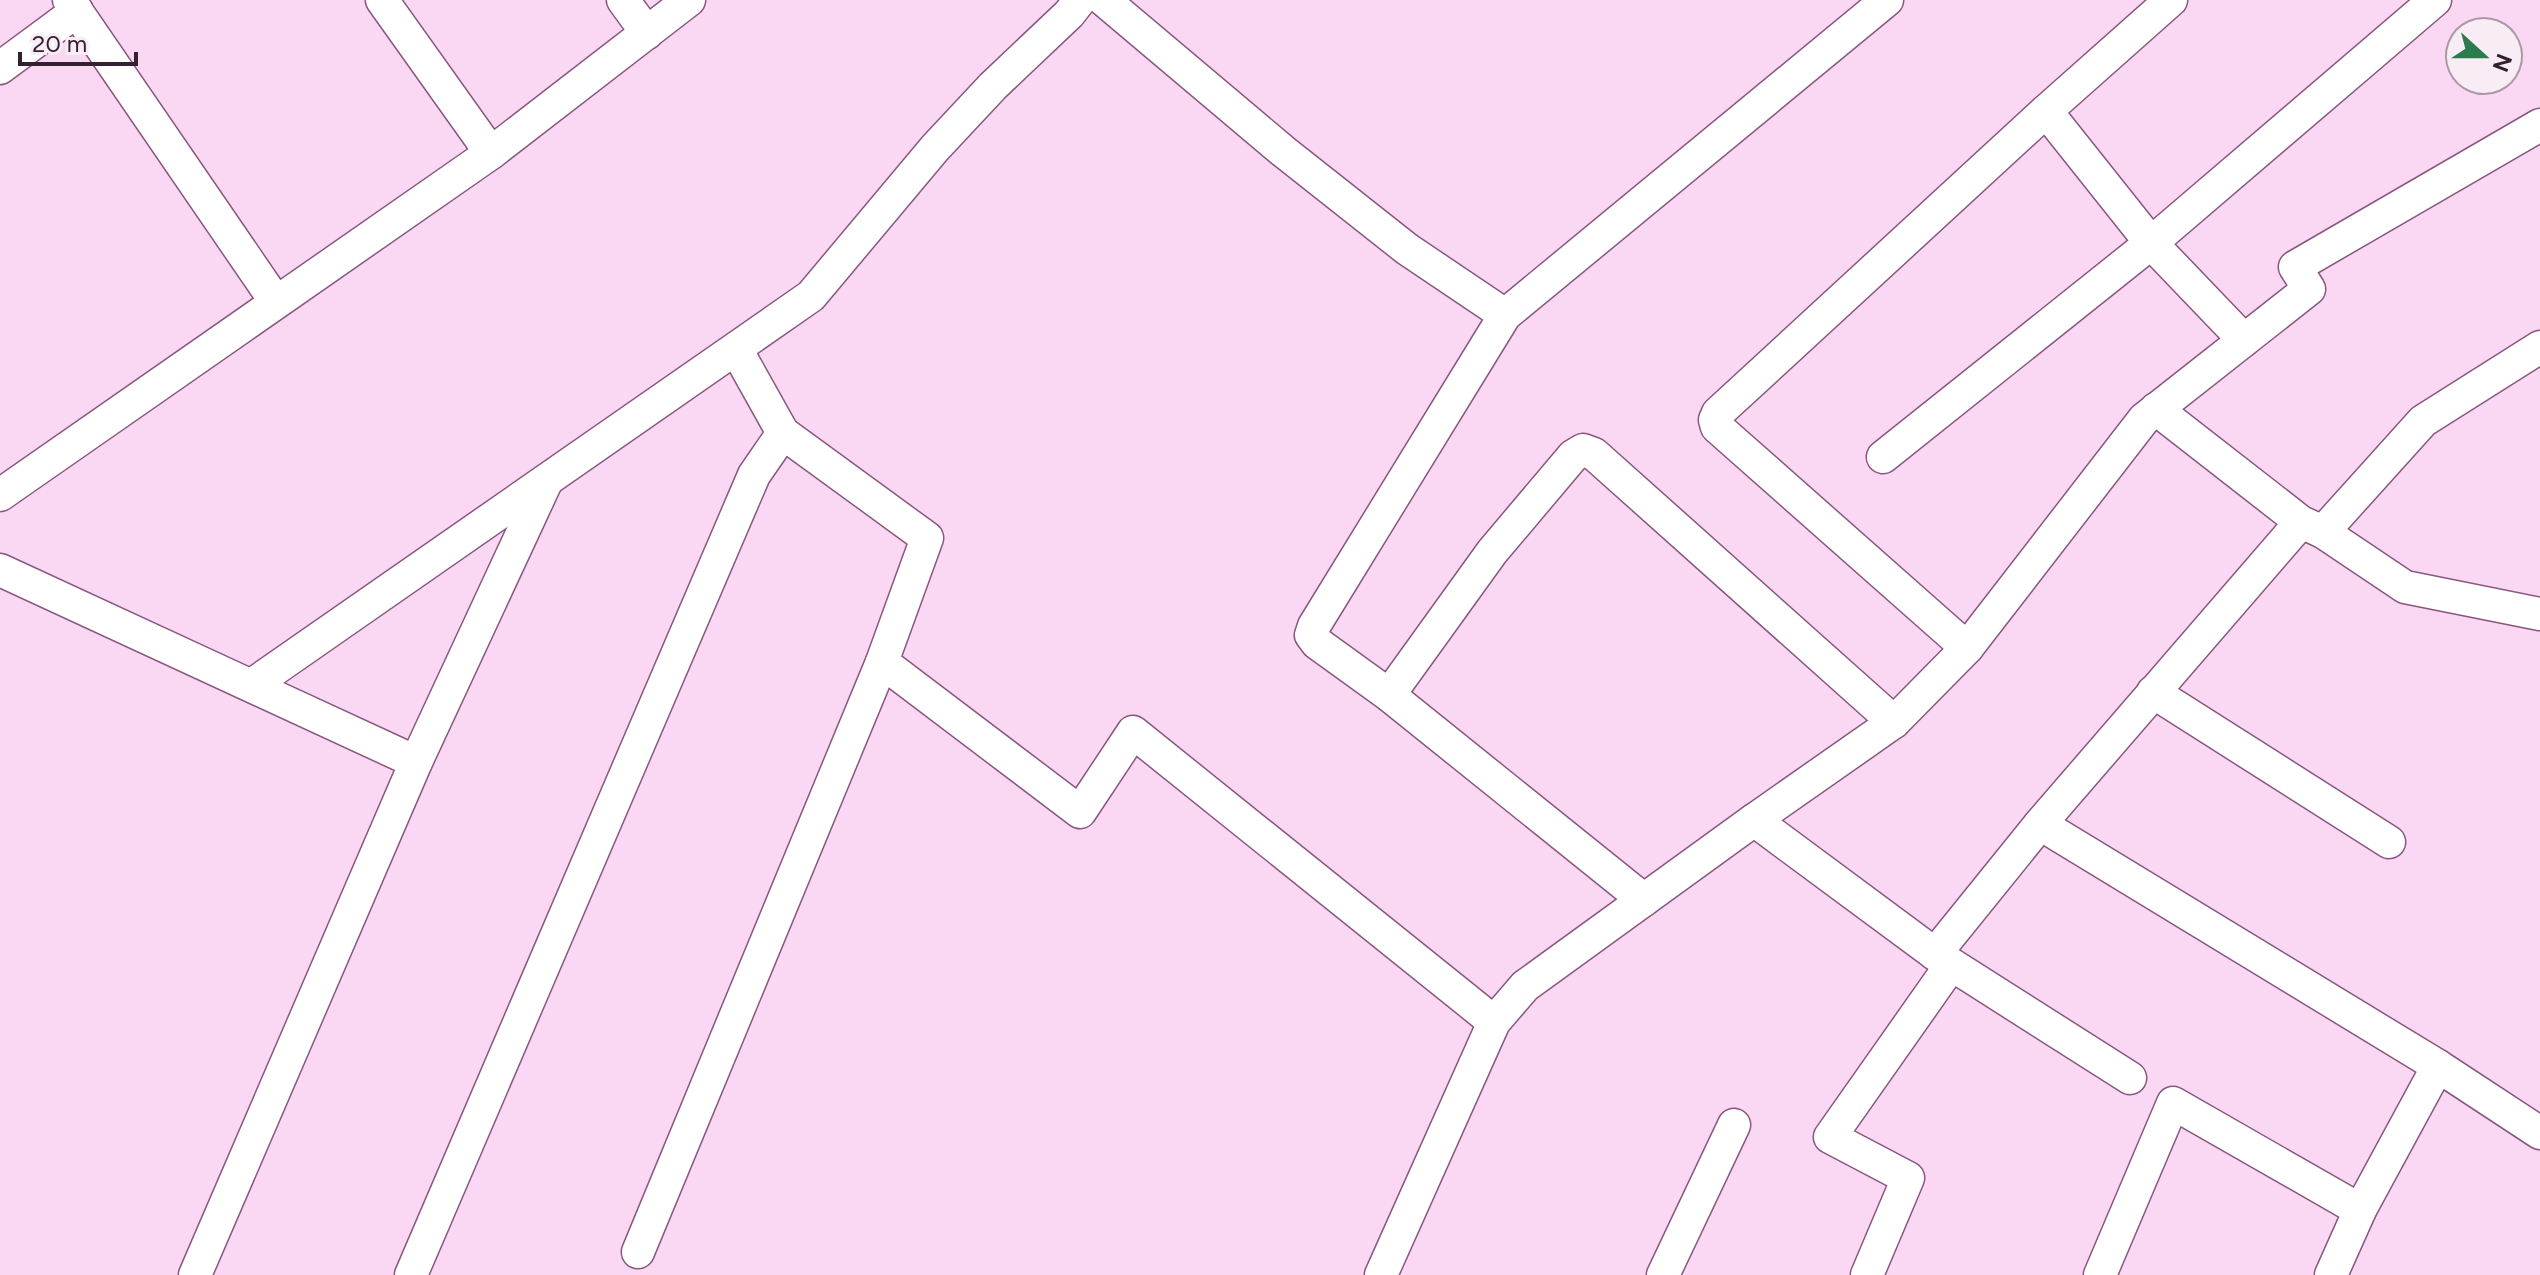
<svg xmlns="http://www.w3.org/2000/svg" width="2540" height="1275" viewBox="0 0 2540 1275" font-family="Figtree,sans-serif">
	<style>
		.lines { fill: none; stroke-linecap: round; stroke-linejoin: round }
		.minor-casing { stroke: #89577f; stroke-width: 35 }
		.minor { stroke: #fff; stroke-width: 32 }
	</style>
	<rect width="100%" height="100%" fill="#fad7f2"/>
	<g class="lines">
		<defs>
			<g id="minor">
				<polyline points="69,0 276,302"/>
				<polyline points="382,0 491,153"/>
				<polyline points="623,0 647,33"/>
				<polyline points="1104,0 1283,151 1407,249 1505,315"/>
				<polyline points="2171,0 2046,111 2151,243 2244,340"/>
				<polyline points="0,68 77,11"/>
				<polyline points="2156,409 2301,522 2323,532 2405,587 2540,614"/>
				<polyline points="783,433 927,538 882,662 1080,812 1133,732 1494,1022"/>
				<polyline points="1883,457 2151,243 2435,0"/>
				<polyline points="0,495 491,153 689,0"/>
				<polyline points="2323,532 2423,421 2540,347"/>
				<polyline points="0,570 416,762 195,1275"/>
				<polyline points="1967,648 1717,427 1715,420 1718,413 2046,111"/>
				<polyline points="252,685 811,296 935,148 993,86 1069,14 1080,0"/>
				<polyline points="2153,692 2389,842"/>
				<polyline points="1389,695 1492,552 1573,456 1583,450 1594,454 1894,722"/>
				<polyline points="416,762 546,482"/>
				<polyline points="1754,820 1894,722 1967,648 2144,419 2309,289 2295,267 2540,125"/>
				<polyline points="2040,824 2438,1066 2540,1133"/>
				<polyline points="1644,900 1389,695 1317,643 1311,635 1314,626 1505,315 1887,0"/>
				<polyline points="1935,954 2130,1078"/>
				<polyline points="638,1252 882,662"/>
				<polyline points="411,1275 754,475 783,433 736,349"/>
				<polyline points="1381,1275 1494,1022 1525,986 1754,820 1935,954 2040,824 2301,522"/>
				<polyline points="1663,1275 1734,1125"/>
				<polyline points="1867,1275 1908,1178 1830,1137 1951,965"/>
				<polyline points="2100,1275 2173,1103 2360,1210"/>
				<polyline points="2331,1275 2360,1210 2438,1066"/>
			</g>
		</defs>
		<use href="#minor" class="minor-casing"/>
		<use href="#minor" class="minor"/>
	</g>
	<g transform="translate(2484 56) rotate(111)"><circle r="38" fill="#f8ecf5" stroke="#aa9aa7" stroke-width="2"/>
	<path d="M0-6L14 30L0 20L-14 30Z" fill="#2b7b4c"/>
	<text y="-12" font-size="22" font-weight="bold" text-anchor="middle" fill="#352031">N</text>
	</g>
	<path d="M20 52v12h116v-12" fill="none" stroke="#352031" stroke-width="4"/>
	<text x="32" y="52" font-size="24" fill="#352031" stroke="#f8ecf5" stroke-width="6" paint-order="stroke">20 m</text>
</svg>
